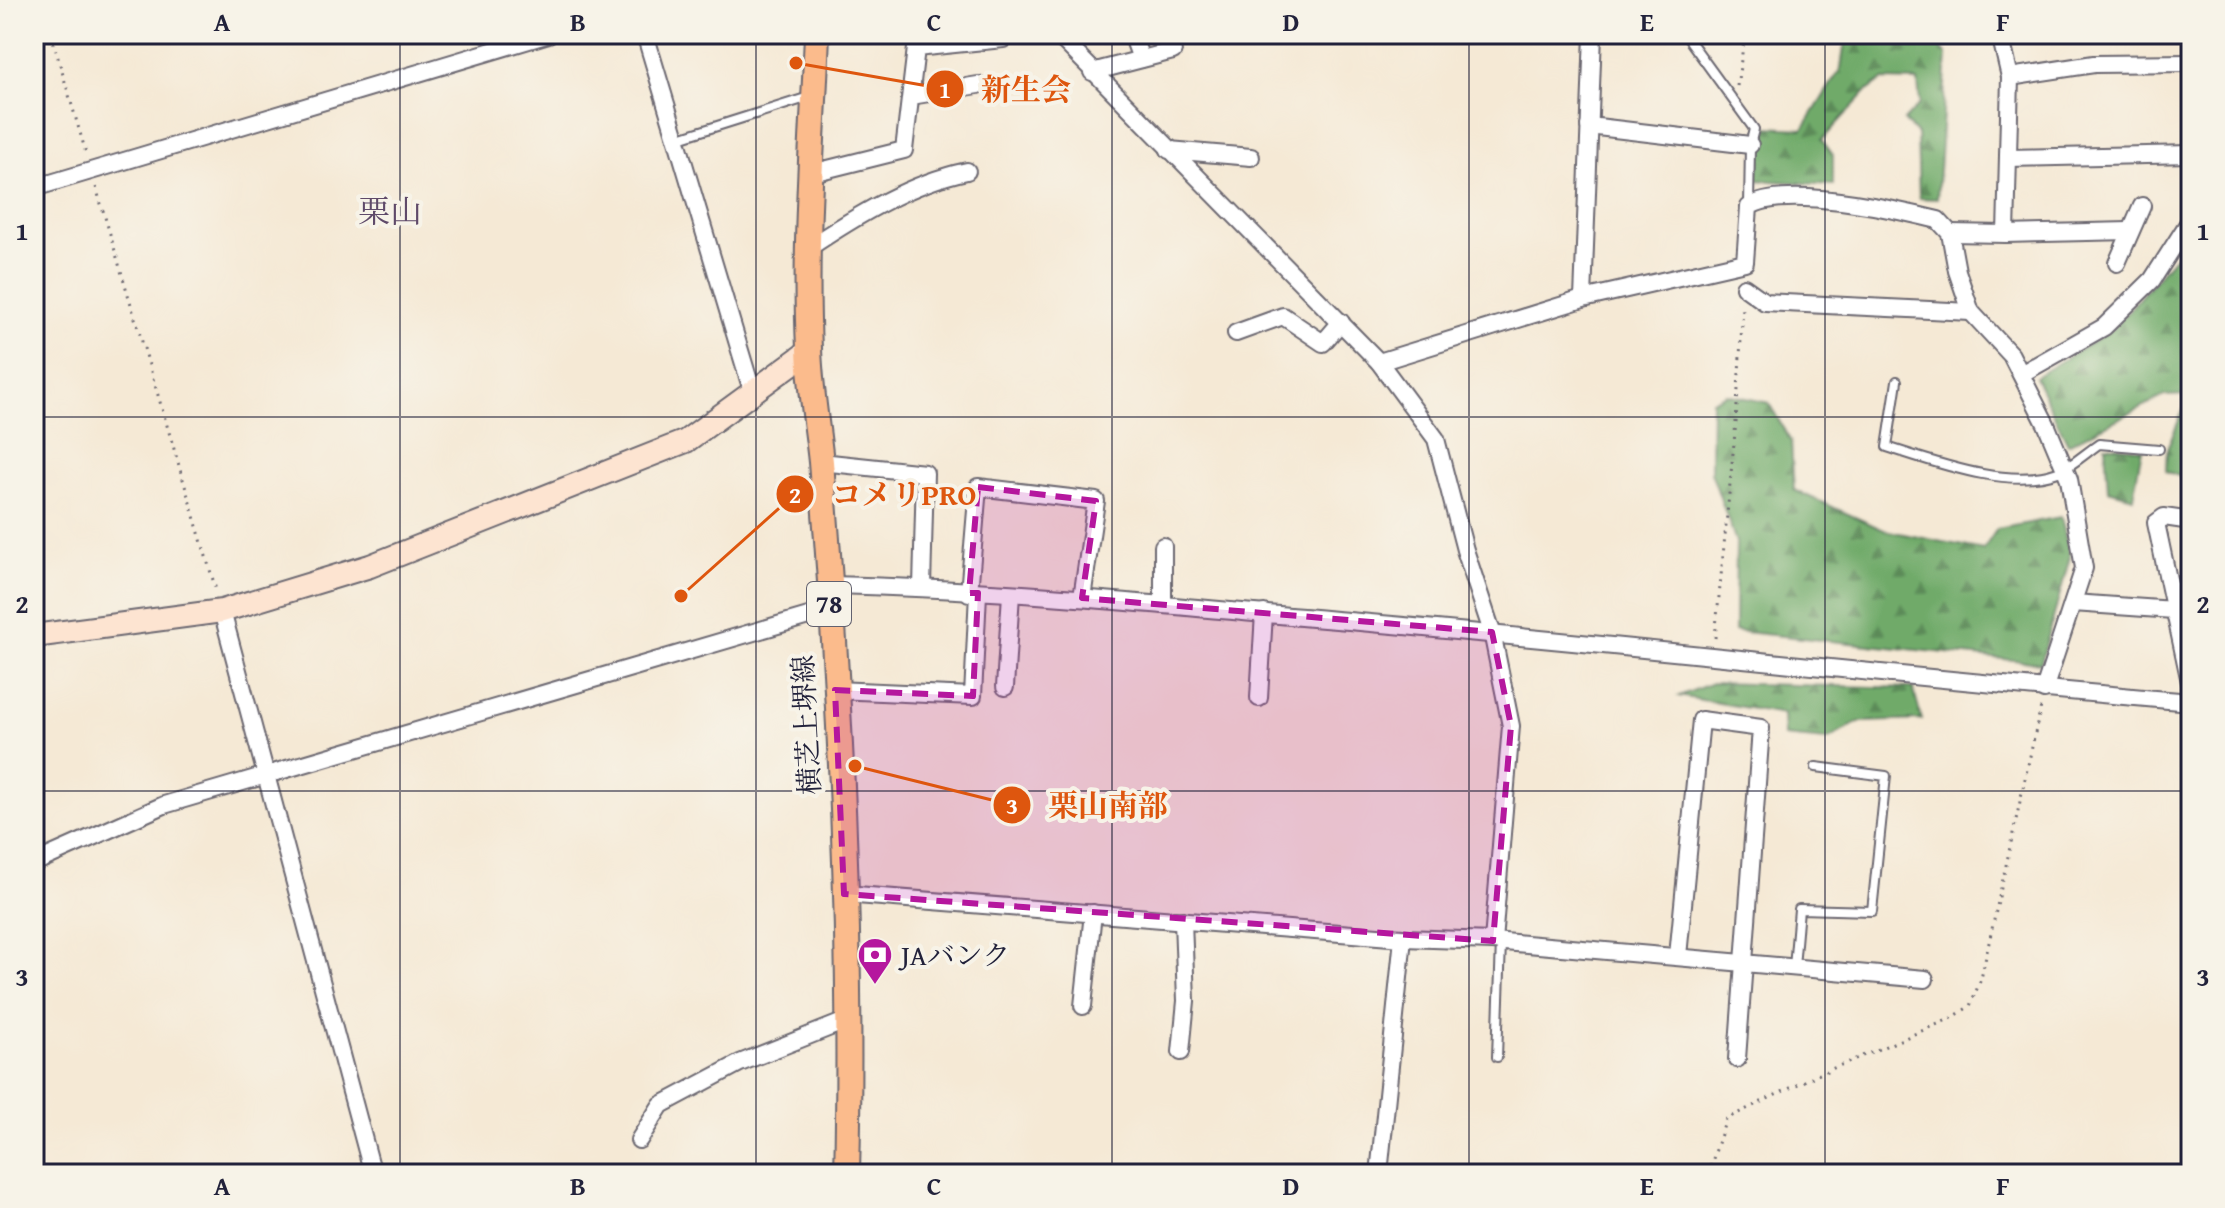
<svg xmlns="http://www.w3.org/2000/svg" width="2225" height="1208" viewBox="0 0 2225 1208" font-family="'Gentium Book Plus','Noto Serif JP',serif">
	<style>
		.forest { fill: url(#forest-firs); stroke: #486652; stroke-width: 2 }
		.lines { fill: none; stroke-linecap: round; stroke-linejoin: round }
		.lane-casing { stroke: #6c6871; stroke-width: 12 }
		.street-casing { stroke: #6c6871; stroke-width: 20 }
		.secondary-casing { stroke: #6c6871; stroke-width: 26 }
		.primary-casing { stroke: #6c6871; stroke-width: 28 }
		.path { stroke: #6c6871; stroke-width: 3; stroke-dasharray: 2 6; stroke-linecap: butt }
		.lane { stroke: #fff; stroke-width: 8 }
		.street { stroke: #fff; stroke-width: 16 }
		.secondary { stroke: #fde4d1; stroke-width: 22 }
		.primary { stroke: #fbbb8c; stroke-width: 24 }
		.marked { fill: #b5179e; fill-opacity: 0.2; stroke: #b5179e; stroke-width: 6; stroke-dasharray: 16 10; stroke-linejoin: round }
		.grid { fill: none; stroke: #22223b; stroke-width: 2; stroke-opacity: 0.55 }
		.labels { text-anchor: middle; stroke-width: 8; stroke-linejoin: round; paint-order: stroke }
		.shield { fill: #f7f3e8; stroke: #62616f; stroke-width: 2 }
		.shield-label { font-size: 26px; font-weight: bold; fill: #22223b }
		.street-label { font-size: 28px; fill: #22223b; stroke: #f7f3e8 }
		.poi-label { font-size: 28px; fill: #22223b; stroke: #f7f3e8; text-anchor: start }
		.quarter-label { font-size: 32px; fill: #5f4a69; stroke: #f7f3e8 }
		.leader { fill: none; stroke: #de560e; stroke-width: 3 }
		.callout-dot { fill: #de560e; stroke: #f7f3e8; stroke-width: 3 }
		.mark-label { font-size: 24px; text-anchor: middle; font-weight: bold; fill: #fff }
		.callout-label { font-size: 30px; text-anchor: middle; font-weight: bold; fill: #de560e; stroke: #f7f3e8; stroke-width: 8; stroke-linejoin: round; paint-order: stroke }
		.neatline { fill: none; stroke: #22223b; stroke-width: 3 }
		.grid-label { font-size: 26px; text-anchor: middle; font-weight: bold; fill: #22223b }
	</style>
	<defs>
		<pattern id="forest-firs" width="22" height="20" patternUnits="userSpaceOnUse" patternTransform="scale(2)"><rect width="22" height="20" fill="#6faa69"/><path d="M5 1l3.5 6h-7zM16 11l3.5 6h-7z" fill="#5b8a58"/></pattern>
	</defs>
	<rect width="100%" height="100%" fill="#f7f3e8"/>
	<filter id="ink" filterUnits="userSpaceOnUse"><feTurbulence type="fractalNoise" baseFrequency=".0125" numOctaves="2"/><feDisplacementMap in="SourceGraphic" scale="16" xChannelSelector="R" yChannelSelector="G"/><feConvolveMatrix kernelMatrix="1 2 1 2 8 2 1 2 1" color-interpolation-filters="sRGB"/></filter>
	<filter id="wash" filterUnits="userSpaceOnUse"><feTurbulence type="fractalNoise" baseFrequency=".006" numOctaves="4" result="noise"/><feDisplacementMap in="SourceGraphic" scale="32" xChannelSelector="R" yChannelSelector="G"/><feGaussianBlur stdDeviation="1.8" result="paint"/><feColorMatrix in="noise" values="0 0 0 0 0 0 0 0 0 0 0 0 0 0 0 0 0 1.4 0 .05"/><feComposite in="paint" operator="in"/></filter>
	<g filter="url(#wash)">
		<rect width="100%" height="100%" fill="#f5e9d5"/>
		<g class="forest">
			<polygon points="1846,34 1929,34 1947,55 1937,199 1919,198 1917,134 1904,121 1920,104 1918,81 1883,80 1866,92 1822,140 1833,155 1833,185 1756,180 1766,127 1803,129 1841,68"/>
			<polygon points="2191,237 2191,481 2166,471 2167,448 2190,395 2164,396 2068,444 2035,377 2113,329"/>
			<polygon points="1726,394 1769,403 1791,442 1794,490 1884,530 1983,550 1997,529 2061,517 2070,557 2041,663 1735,631 1736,542 1711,472 1712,401"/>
			<polygon points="2105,445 2142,449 2133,497 2108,490"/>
			<polygon points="1712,683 1913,688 1922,720 1859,722 1827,740 1784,736 1783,714 1679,696"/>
		</g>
	</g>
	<g filter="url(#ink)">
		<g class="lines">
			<defs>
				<g id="lane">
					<polyline points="1685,34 1754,129 1750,145 1749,206"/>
					<polyline points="676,139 809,97"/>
					<path d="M 1897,381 L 1887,447 C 1935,462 2008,490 2058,472 C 2072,466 2087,452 2099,444 L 2159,449"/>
					<polyline points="1794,967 1799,909 1872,911 1886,776 1816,767"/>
					<polyline points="1497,1057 1501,942"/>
				</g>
				<g id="street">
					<polyline points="645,34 753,394"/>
					<polyline points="1057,34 1379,362 1436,439 1465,550 1492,632 1511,726 1493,941"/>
					<polyline points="1132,34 1141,59"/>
					<polyline points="1092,72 1173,51"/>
					<polyline points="2010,77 2094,64 2191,63"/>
					<polyline points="911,96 978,85"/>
					<polyline points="1589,126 1750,145"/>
					<polyline points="1169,150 1251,157"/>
					<polyline points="2008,158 2191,154"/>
					<polyline points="812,173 904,150 916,48 1003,39 1010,34"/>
					<polyline points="34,188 549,34"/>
					<polyline points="1950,233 2006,234 2010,77 2000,34"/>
					<polyline points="2006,234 2130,231"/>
					<path d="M 807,249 C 856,216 910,183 967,171"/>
					<polyline points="2117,263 2142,206"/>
					<polyline points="1744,287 1765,302 1971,312"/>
					<polyline points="1583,299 1593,34"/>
					<polyline points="1236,333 1283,316 1323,343 1341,322"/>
					<path d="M 1379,362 L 1583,299 L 1745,262 L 1749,207 C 1784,184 1897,210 1938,220 L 1950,233 L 1957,271 L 1971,312 L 2011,355 L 2046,424 L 2069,479 L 2084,568 L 2044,690"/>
					<polyline points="2021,374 2104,327 2152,280 2191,219"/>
					<polyline points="821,462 925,473 922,587"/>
					<polyline points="2191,521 2164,517 2156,523 2191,687"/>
					<polyline points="1163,546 1163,605"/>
					<path d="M 827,585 C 974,588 1120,601 1266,614 C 1575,639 1882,676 2191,702"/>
					<polyline points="969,593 978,487 1096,501 1082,598"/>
					<polyline points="2073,603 2174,610"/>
					<polyline points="222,611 373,1174"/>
					<polyline points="1005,687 1011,594"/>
					<polyline points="835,690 973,696 978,593"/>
					<polyline points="1259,698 1264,613"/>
					<polyline points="34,863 164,805 829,610"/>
					<polyline points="844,894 1403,938 1493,941 1925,979"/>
					<polyline points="1678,956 1701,720 1761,728 1737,1059"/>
					<polyline points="1083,1006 1093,913"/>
					<polyline points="1181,1052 1186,1001 1183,920"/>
					<polyline points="639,1140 661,1105 740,1063 848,1020"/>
					<polyline points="1379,1174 1403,938"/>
				</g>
				<polyline id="secondary" points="34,636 222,611 370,566 686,441 809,351"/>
				<path id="primary" d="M 817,34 C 813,139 804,243 809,348 C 810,386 817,424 821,462 C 840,698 853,938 847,1174"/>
			</defs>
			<use href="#lane" class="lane-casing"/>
			<use href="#street" class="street-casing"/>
			<use href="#secondary" class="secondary-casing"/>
			<use href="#primary" class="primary-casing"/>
			<g class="path">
				<polyline points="51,34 86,153"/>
				<polyline points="1737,86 1745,34"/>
				<polyline points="96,187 216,590"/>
				<polyline points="1715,638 1736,422 1743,307"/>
				<polyline points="1708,1174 1726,1119 1815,1076 1952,1018 1970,1006 1981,979 2041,706"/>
				<polyline points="2129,1174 2169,1171 2182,1174"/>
			</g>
			<use href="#lane" class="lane"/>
			<use href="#street" class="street"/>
			<use href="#secondary" class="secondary"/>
			<use href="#primary" class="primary"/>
		</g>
	</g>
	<path class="marked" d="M 978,487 L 1096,501 L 1082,598 L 1492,632 L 1511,726 L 1493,941 L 844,894 L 835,690 L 973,696 L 978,593 L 969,593 Z"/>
	<path class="grid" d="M 400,34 L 400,1174M 756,34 L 756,1174M 1112,34 L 1112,1174M 1469,34 L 1469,1174M 1825,34 L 1825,1174M 34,417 L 2191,417M 34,791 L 2191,791"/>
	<defs>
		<symbol id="bank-pin" viewBox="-11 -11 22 30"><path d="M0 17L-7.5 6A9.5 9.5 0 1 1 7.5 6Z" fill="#b5179e" stroke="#f7f3e8"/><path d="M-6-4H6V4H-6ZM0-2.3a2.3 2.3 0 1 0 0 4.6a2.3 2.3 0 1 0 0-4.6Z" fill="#fff"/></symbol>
	</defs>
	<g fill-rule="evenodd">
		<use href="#bank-pin" x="855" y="935" width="40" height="54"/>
	</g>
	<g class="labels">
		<rect class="shield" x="807" y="582" width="44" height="44" rx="6"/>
		<g class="shield-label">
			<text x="829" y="613">78</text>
		</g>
		<g class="street-label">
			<text transform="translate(806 725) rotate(-93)" y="10">横芝上堺線</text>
		</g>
		<g class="poi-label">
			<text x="901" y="965">JAバンク</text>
		</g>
		<g class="quarter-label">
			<text x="390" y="223">栗山</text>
		</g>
	</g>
	<path class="leader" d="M796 63L945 89M681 596L795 494M855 766L1012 805"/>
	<g class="callout-dot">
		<circle cx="796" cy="63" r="8"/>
		<circle cx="681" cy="596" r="8"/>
		<circle cx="855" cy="766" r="8"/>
		<circle cx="945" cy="89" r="20"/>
		<circle cx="795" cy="494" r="20"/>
		<circle cx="1012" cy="805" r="20"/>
	</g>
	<g class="mark-label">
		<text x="945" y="98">1</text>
		<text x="795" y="503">2</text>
		<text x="1012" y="814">3</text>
	</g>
	<g class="callout-label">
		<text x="1026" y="100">新生会</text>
		<text x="904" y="505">コメリPRO</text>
		<text x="1108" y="816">栗山南部</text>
	</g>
	<rect width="2225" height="1208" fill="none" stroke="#f7f3e8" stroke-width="88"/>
	<rect x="44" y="44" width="2137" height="1120" class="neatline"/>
	<g class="grid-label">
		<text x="222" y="31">A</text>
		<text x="578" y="31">B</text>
		<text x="934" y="31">C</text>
		<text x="1291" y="31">D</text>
		<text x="1647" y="31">E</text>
		<text x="2003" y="31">F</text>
		<text x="22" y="240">1</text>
		<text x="2203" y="240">1</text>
		<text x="22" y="613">2</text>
		<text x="2203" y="613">2</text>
		<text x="22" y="986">3</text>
		<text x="2203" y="986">3</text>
		<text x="222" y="1195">A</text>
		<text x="578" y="1195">B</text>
		<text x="934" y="1195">C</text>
		<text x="1291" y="1195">D</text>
		<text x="1647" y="1195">E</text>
		<text x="2003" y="1195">F</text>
	</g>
</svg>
